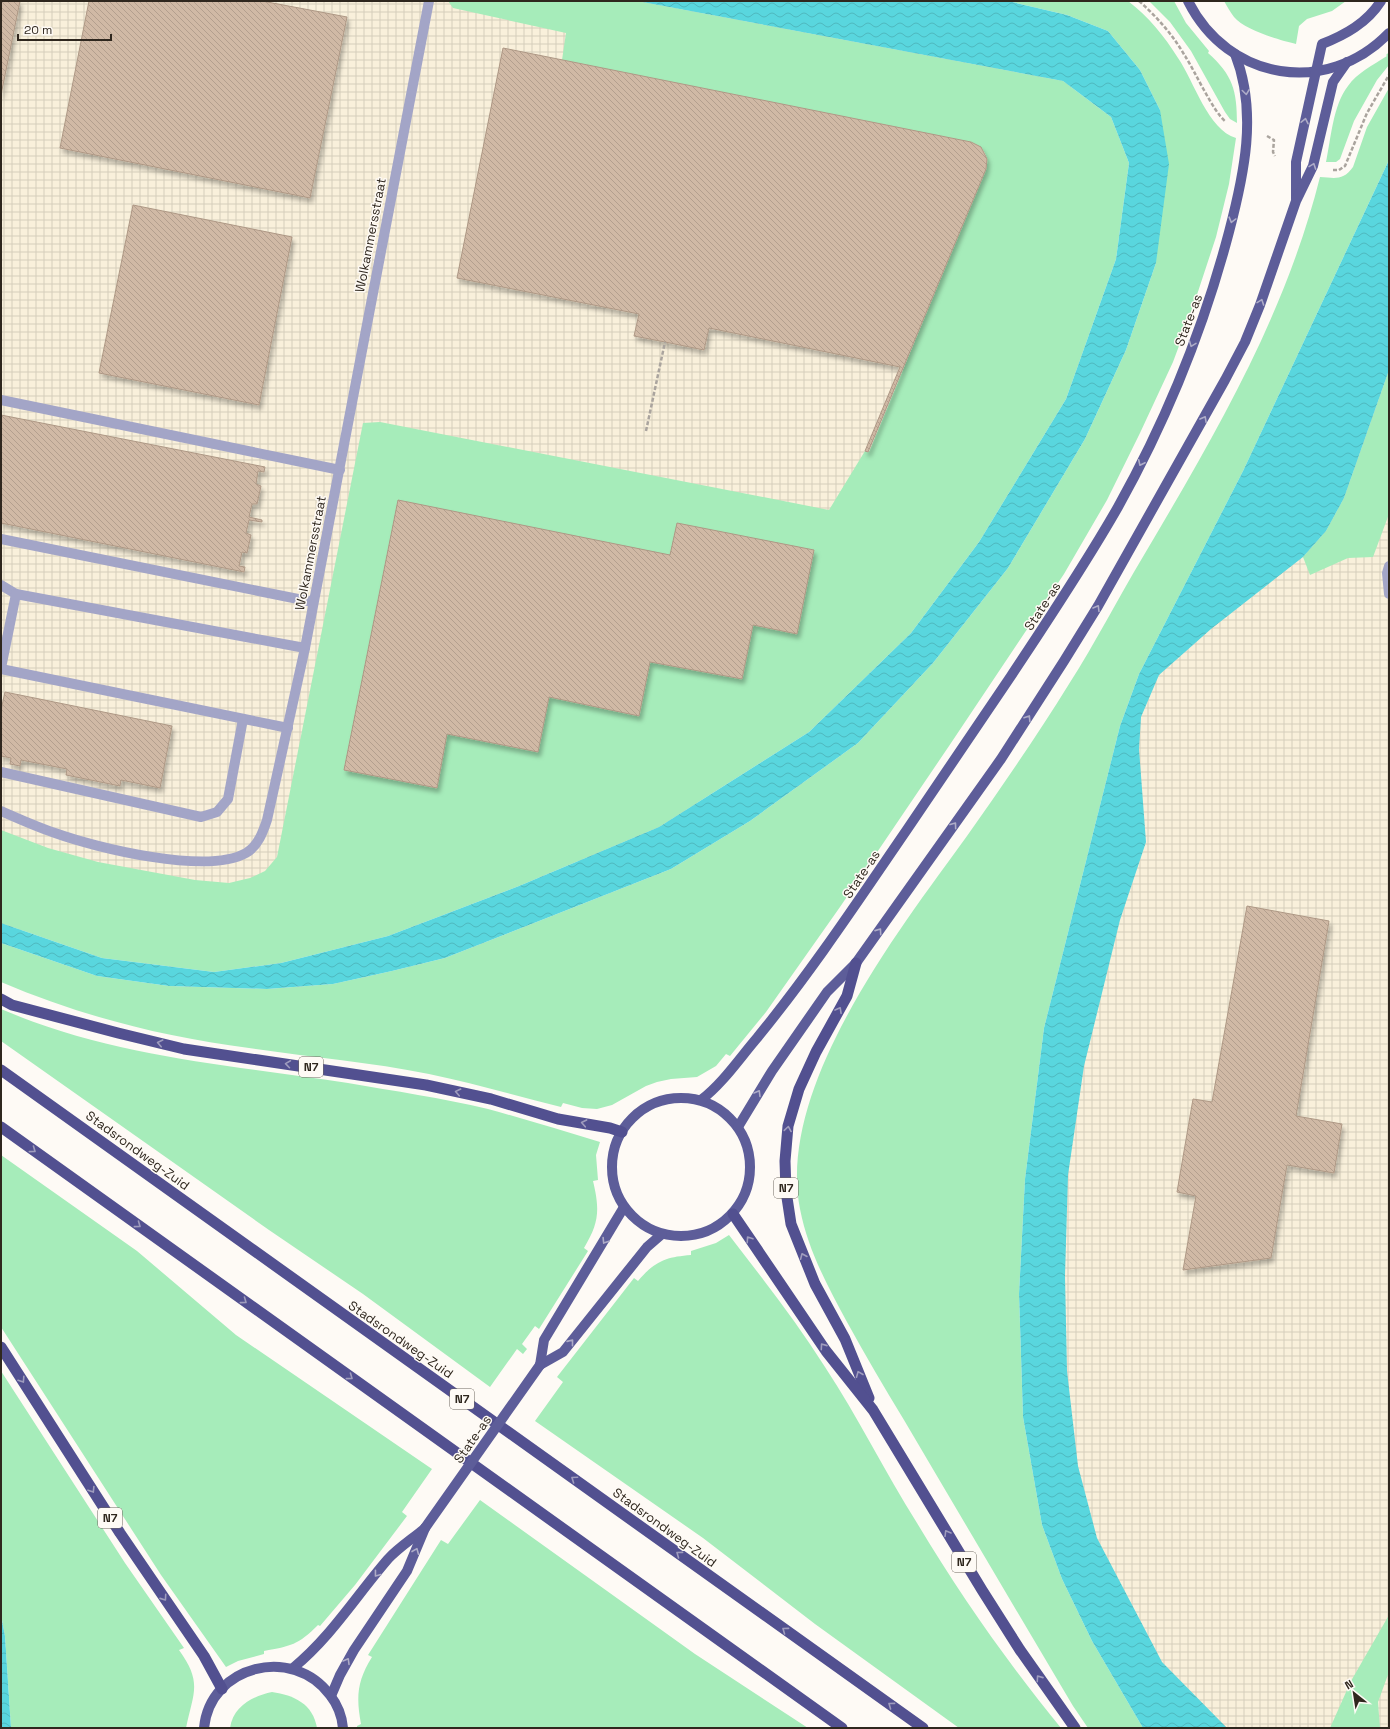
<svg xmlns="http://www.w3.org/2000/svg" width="1390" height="1729" viewBox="0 0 1390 1729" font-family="'Space Grotesk',sans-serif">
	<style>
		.industrial { fill: url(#industrial-grid) }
		.green { fill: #a6ecba }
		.water { fill: url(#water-waves) }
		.building { fill: url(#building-back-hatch); stroke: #ae9885; filter: url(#shadow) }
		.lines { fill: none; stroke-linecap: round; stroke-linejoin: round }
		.path { stroke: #aaa49e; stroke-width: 2.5; stroke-dasharray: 4 2; stroke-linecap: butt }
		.service { stroke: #a3a5c7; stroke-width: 10 }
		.minor { stroke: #a3a5c7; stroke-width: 10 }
		.primary { stroke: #5d5d99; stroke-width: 10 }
		.trunk { stroke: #525090; stroke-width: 11 }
		.primary-bridge { stroke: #5d5d99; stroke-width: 10 }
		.oneway { stroke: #aeacc7 }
		.oneway2 { stroke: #9f9cbd }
		.labels { text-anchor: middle; stroke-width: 3; stroke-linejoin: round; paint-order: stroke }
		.shield { fill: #fefaf5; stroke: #6d665e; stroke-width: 1 }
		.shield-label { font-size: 12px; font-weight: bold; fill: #2f271e }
		.street-label { font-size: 13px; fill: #2f271e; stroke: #fefaf5 }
	</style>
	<defs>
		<pattern id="industrial-grid" width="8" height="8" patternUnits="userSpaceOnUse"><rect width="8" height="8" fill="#f9f0db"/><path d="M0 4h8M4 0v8" fill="none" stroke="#d6cebc"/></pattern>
		<pattern id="water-waves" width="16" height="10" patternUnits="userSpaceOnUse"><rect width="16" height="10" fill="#59d6de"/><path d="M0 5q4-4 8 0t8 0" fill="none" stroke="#4eb8be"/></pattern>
		<pattern id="building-back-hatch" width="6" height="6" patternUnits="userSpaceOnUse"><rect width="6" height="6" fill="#d0b9a5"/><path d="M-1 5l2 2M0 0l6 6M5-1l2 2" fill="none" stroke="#b39f8e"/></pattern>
		<filter id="shadow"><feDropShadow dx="2.5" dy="4.5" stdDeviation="2" flood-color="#0004"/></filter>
	</defs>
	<rect width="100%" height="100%" fill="#fefaf5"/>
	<g class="industrial">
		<polygon points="1,1 931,1 1094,52 673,849 1,933"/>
		<polygon points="1389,259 1389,1728 1185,1728 1098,1603 1039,1349 1132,719"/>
	</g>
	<g class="green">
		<path d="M 448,1 L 637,1 L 1063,81 L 1111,117 L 1129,163 L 1116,259 L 1066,399 L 979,542 L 911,633 L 809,732 L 659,827 L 519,886 L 388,936 L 281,963 L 214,972 L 102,958 L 1,923 L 1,830 L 48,848 L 98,862 L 195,880 L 229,883 L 250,878 L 265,871 L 277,857 L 363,423 L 380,422 L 829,510 L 865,451 L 869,452 L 986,169 C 990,156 983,147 971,142 L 562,60 L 566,33 L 453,8 Z"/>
		<path d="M 1008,1 L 1128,1 C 1148,16 1165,37 1178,58 C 1194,81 1208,130 1236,138 L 1229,184 L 1216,237 L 1189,319 L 1173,362 L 1140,433 L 1107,500 L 1064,574 L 949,746 L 840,907 L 766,1012 L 730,1056 L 726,1054 L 716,1066 L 697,1077 L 671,1079 L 657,1082 L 646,1086 L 612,1105 L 597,1109 L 582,1108 L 563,1103 L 561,1107 C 517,1096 473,1083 429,1074 C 370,1062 309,1057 249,1048 C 164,1037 80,1016 1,982 L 1,943 L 97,976 L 169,986 L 267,989 L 333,984 L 392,971 L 445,958 L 671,869 L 750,821 L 858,743 L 933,663 L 1008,568 L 1085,439 L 1126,350 L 1156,263 L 1160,110 L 1140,70 L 1108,31 L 1067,15 Z"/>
		<path d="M 1149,1 L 1174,1 L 1186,23 L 1209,51 L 1208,53 C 1233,75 1237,91 1237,123 L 1230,119 L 1225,112 L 1191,51 L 1170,22 Z"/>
		<path d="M 1224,1 L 1346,1 L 1332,11 L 1307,19 L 1299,26 L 1296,44 C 1279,40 1245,30 1234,17 C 1230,12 1227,6 1224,1 Z"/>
		<path d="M 1389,52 L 1389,65 L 1377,80 L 1354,121 L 1340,159 L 1336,162 L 1326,162 C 1331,138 1333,105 1348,86 C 1357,73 1373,65 1387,56 L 1386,55 Z"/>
		<path d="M 1389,88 L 1389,160 L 1243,471 L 1139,674 L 1120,726 L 1044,1028 L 1025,1179 L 1019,1294 L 1023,1417 L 1042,1525 L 1062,1579 L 1092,1641 L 1143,1728 L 1088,1728 L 1073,1706 C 1016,1610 960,1515 904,1420 C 884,1387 865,1355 847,1322 C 827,1285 808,1250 800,1209 C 776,1087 899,930 967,836 C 1002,786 1037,736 1069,684 C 1096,642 1118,598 1144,555 C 1216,433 1285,316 1320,177 C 1335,178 1343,181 1353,167 L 1367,127 Z"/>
		<polygon points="1389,370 1389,514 1373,557 1348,558 1310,575 1303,557 1326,531 1344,498"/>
		<path d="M 1,1009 C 112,1057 230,1065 348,1083 C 394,1091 442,1098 488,1109 C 525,1119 563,1131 600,1142 L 596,1155 L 598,1180 L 593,1181 C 600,1210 599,1223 584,1248 L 588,1251 L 539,1329 L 535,1326 L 522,1344 L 527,1349 L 523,1354 L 517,1349 L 490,1387 L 363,1294 L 269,1230 L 1,1041 Z"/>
		<path d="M 1,1155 L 137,1251 L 236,1335 L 432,1469 L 402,1512 L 407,1516 L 355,1585 L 320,1626 L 318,1625 C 298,1645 291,1646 264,1651 L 264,1654 L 238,1661 L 226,1667 L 161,1575 L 1,1327 Z"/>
		<path d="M 729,1235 C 762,1278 796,1321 825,1367 C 858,1417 885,1472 917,1523 C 960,1595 1008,1663 1061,1728 L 959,1728 L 815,1624 L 703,1538 L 535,1421 L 563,1382 L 557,1377 L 634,1278 L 638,1281 C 655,1261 666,1257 691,1255 L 691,1251 L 716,1243 Z"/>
		<path d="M 1,1371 L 125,1563 L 184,1648 L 179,1650 C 203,1683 193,1693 186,1728 L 11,1728 L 5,1636 L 1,1615 Z"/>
		<path d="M 480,1500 L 695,1654 L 808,1728 L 357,1728 L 357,1726 L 361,1724 C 356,1697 357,1681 372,1657 L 368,1655 L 441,1540 L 448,1544 Z"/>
		<polygon points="1389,1615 1389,1672 1378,1702 1380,1728 1330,1728 1351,1681"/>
		<path d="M 272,1692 C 294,1695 313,1704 317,1728 L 230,1728 C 233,1706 253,1696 272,1692 Z"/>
	</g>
	<g class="water">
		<polygon points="637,1 1008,1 1067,15 1108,31 1140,70 1160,110 1169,164 1156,263 1126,350 1085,439 1008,568 933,663 858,743 750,821 671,869 445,958 392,971 333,984 267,989 169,986 97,976 1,943 1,923 102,958 214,972 281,963 388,936 519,886 659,827 809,732 911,633 979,542 1066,399 1116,259 1129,163 1111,117 1063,81"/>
		<polygon points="1389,160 1389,370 1344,498 1326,531 1303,557 1211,629 1159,675 1141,717 1139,749 1146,842 1120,920 1084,1066 1068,1175 1065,1276 1067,1371 1078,1466 1097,1538 1162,1662 1227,1728 1143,1728 1092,1641 1062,1579 1042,1525 1023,1417 1019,1294 1025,1179 1044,1028 1120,726 1139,674 1243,471"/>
		<polygon points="1,1615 5,1636 11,1728 1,1728"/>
	</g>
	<g class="building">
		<polygon points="1,1 20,1 1,95"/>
		<polygon points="89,1 262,1 347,17 310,198 60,148"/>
		<polygon points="503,48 971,142 981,147 987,159 986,169 868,452 865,451 900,367 709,328 704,350 665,342 634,336 639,314 457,278"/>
		<polygon points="133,205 292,237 259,405 99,373"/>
		<polygon points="1,415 265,467 264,472 258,471 256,484 261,486 257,504 252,504 249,517 262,520 262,522 249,520 246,533 251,535 247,553 242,552 239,566 245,567 244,572 1,523"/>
		<polygon points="398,500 670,555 677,523 814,550 797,634 753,625 742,679 650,662 639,716 549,697 538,752 447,734 437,788 344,770"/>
		<polygon points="5,692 172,726 160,788 121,780 120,786 66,775 67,769 21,760 20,766 10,764 11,758 1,756 1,710"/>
		<polygon points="1247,906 1329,921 1296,1116 1342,1124 1334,1173 1287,1165 1271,1258 1183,1270 1196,1196 1177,1192 1193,1099 1212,1102"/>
	</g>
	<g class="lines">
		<g class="path">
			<path d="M 1139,1 C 1157,17 1173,35 1185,56 C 1195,71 1213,112 1226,122"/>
			<polyline points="1267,136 1274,140 1273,152 1275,156"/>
			<polyline points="1333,170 1339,170 1345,166 1367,113 1389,75"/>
			<polyline points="646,431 665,342"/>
		</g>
		<g class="service">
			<polyline points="1,400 340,470"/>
			<polyline points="1,539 313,602"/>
			<polyline points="1,585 16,594"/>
			<polyline points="1,668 16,594 305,648"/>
			<polyline points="1,669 288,728"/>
			<polyline points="1,772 201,817 217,812 228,799 243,719"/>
		</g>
		<g class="minor">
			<polyline points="1389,566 1387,573 1389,594"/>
			<path d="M 1,811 C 19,819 37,827 55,833 C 97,848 207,875 246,853 C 258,846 263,832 267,820 L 305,648 L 429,1"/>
		</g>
		<g class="primary">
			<path d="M 1188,1 C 1228,81 1327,97 1389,33"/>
			<path d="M 1296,199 L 1296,162 L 1322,44 C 1345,35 1367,23 1381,1"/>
			<circle cx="681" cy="1167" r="69"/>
			<path d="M 701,1100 C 723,1083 739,1059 757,1038 C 811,972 858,901 906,831 C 941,779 976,727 1011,676 C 1048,620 1085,565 1118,507 C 1166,421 1204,327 1229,232 C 1244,175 1258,112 1235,54"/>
			<polyline points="738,1127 772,1071 827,992 856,963 1001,759 1064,661 1098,606 1225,380 1245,342 1260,305 1296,201 1313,166 1333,82 1347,62"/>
			<polyline points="540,1365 563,1352 647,1247 662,1234"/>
			<polyline points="540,1365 544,1340 624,1207"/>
			<path d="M 293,1668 C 331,1637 356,1596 388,1559 C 398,1548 412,1539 424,1529"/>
			<polyline points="331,1696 340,1675 354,1650 407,1571 425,1528"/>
			<path d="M 204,1728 C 210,1665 293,1645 330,1695 C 337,1704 342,1716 343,1728"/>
		</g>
		<g class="trunk">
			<polyline points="856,963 847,996 816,1052 799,1089 788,1126 785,1161 786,1191 791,1224 815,1284 845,1339 869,1398"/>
			<polyline points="1,999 12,1005 118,1033 184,1049 426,1085 491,1099 558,1119 610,1128 622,1132"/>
			<polyline points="1,1070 923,1728"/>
			<polyline points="1,1127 842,1728"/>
			<polyline points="733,1214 826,1351 873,1410 982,1590 1020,1650 1075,1728"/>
			<polyline points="1,1347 120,1533 204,1656 222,1689"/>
		</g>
		<polyline class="primary-bridge" points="425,1528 540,1365"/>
	</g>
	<defs><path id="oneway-chevron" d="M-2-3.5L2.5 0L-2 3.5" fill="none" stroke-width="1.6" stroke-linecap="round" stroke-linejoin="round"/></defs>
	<g class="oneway">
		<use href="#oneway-chevron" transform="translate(1246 92) rotate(82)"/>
		<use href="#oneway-chevron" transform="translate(1305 121) rotate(-78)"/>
		<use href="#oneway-chevron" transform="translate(1313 166) rotate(-70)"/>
		<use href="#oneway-chevron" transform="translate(1232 220) rotate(105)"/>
		<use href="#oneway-chevron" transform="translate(1261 302) rotate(-70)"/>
		<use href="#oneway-chevron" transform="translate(1192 344) rotate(111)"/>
		<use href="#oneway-chevron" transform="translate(1204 419) rotate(-61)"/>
		<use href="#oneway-chevron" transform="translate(1141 463) rotate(115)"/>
		<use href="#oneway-chevron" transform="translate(1097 608) rotate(-59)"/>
		<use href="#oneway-chevron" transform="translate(1028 718) rotate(-57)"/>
		<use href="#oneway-chevron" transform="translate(954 825) rotate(-54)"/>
		<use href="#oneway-chevron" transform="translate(879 931) rotate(-55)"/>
		<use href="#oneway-chevron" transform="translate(758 1093) rotate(-59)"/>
		<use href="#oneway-chevron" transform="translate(605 1241) rotate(122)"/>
		<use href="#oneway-chevron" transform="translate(571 1342) rotate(-51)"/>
		<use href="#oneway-chevron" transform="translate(416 1551) rotate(-68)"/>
		<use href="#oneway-chevron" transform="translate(377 1574) rotate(128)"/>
		<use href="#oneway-chevron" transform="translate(347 1661) rotate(-60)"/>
	</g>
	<g class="oneway2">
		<use href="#oneway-chevron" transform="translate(839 1010) rotate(-61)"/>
		<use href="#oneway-chevron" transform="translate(160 1043) rotate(-167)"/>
		<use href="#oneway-chevron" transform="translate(288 1064) rotate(-172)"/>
		<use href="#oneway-chevron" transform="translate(458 1092) rotate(-168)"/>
		<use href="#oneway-chevron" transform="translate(584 1123) rotate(-169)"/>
		<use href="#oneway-chevron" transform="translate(788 1129) rotate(-81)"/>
		<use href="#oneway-chevron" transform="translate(33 1150) rotate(36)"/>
		<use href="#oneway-chevron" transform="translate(138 1225) rotate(36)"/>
		<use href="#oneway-chevron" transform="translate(749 1239) rotate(-124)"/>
		<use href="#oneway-chevron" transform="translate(803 1256) rotate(-113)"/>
		<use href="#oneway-chevron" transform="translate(244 1301) rotate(36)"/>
		<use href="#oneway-chevron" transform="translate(823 1346) rotate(-125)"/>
		<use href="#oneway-chevron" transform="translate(859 1374) rotate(-112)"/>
		<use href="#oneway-chevron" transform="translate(350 1377) rotate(36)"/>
		<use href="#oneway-chevron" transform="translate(22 1380) rotate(57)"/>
		<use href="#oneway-chevron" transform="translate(574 1479) rotate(-145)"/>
		<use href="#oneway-chevron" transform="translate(92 1490) rotate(58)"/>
		<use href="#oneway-chevron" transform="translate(947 1533) rotate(-121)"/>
		<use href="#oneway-chevron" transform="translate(679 1554) rotate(-144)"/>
		<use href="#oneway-chevron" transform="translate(164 1598) rotate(55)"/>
		<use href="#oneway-chevron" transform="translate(785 1630) rotate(-144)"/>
		<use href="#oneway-chevron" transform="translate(1039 1678) rotate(-125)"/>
		<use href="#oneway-chevron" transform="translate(891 1705) rotate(-144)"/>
	</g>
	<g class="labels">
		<g class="shield">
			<rect x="299" y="1057" width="24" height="20" rx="3"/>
			<rect x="774" y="1178" width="24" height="20" rx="3"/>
			<rect x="450" y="1389" width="24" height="20" rx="3"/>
			<rect x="98" y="1508" width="24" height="20" rx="3"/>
			<rect x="952" y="1552" width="24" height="20" rx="3"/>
		</g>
		<g class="shield-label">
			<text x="311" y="1071">N7</text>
			<text x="786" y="1192">N7</text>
			<text x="462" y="1403">N7</text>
			<text x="110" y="1522">N7</text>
			<text x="964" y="1566">N7</text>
		</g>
		<g class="street-label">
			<text transform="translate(370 235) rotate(-79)" y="5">Wolkammersstraat</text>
			<text transform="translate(1188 320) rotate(-69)" y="5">State-as</text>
			<text transform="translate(310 553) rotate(-79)" y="5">Wolkammersstraat</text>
			<text transform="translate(1042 606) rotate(-57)" y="5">State-as</text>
			<text transform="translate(861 874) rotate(-56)" y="5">State-as</text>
			<text transform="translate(138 1150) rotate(36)" y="5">Stadsrondweg-Zuid</text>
			<text transform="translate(401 1339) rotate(35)" y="5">Stadsrondweg-Zuid</text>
			<text transform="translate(472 1439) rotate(-55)" y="5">State-as</text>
			<text transform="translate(665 1527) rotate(36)" y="5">Stadsrondweg-Zuid</text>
		</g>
	</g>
	<rect width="1390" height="1729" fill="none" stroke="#2f271e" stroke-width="4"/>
	<g transform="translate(1354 1693) rotate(330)" stroke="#fefaf5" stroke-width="3" paint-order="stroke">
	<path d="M0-3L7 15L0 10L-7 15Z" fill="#2f271e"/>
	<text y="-6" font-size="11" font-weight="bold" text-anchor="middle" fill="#2f271e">N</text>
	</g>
	<path d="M18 34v6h93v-6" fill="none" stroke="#2f271e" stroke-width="2"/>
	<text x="24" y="34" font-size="12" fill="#2f271e" stroke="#fefaf5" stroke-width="3" paint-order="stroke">20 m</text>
</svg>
